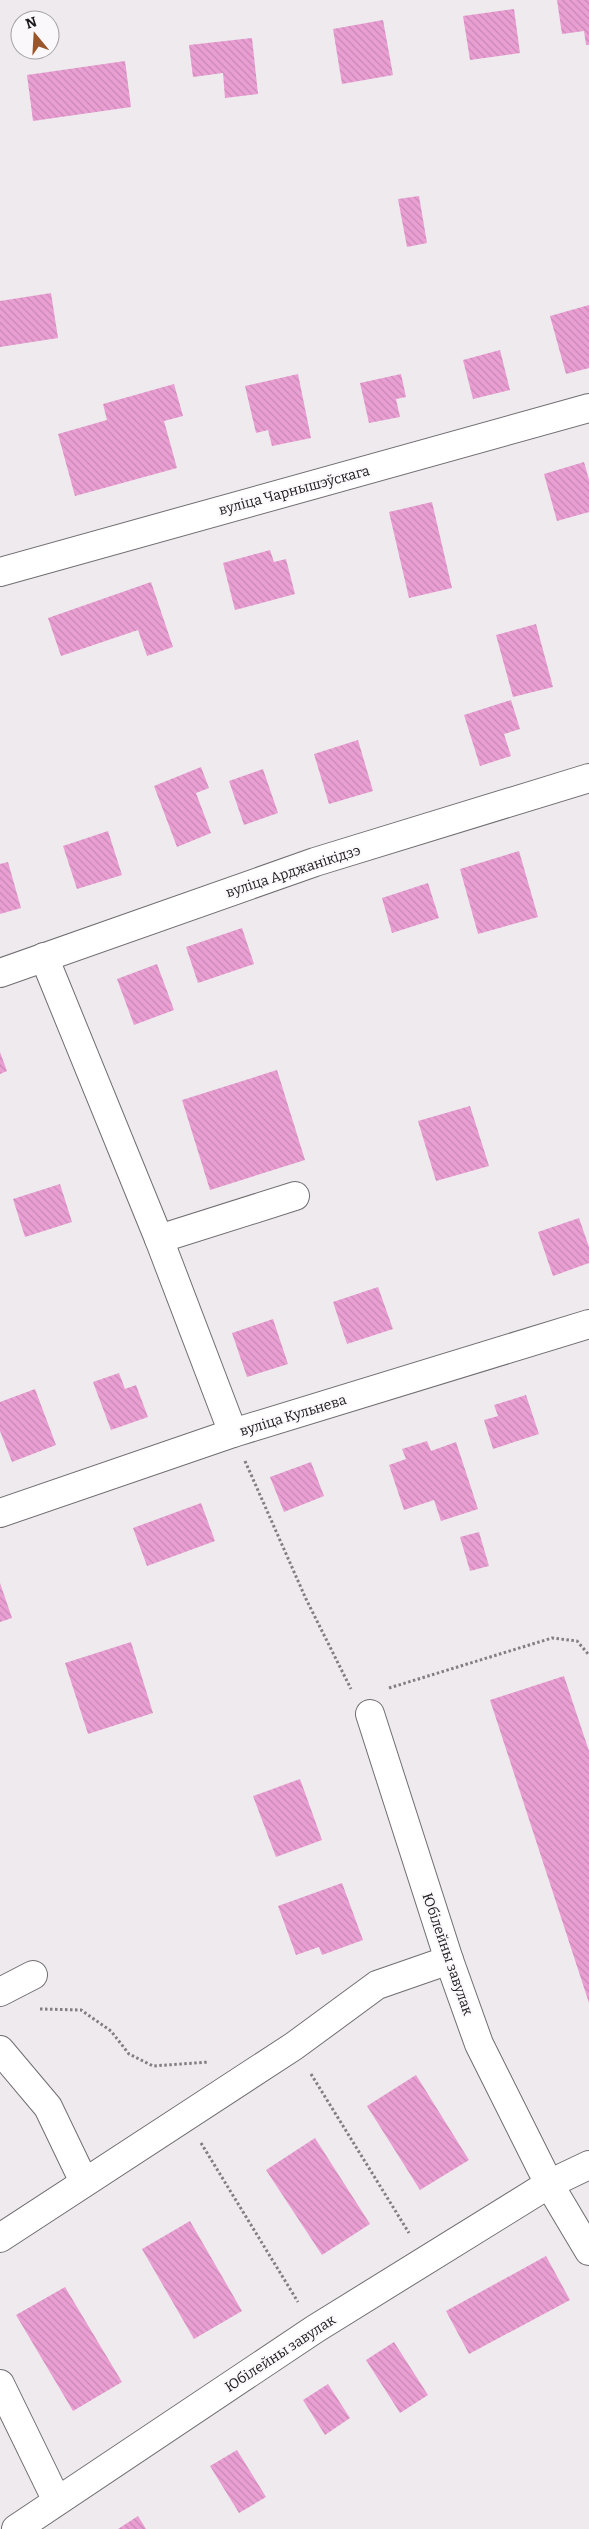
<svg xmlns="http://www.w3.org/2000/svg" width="589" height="2529" viewBox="0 0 589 2529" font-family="Bitter,serif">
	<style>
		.building { fill: url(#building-back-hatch) }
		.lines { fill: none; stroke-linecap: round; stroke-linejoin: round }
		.minor-casing { stroke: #716e71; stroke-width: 30 }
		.path { stroke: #817f81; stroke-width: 3; stroke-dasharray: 2.5 2.5; stroke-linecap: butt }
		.minor { stroke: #fff; stroke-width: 28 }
		.labels { text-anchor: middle; stroke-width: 4; stroke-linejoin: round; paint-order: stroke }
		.street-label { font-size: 14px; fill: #1c1b1c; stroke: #fbf8fb }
	</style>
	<defs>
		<pattern id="building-back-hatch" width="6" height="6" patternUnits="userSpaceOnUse" patternTransform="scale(1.25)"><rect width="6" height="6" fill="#ea9fd3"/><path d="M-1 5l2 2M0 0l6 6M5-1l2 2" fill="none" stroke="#c888b5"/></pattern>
	</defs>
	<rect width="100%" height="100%" fill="#eeeaee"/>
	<g class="building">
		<polygon points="557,0 589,0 589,45 586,45 584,31 562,34"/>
		<polygon points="514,9 520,53 470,60 463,16"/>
		<polygon points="383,20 393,75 342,84 333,29"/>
		<polygon points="252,38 258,94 225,98 223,73 193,77 189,45"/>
		<polygon points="125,61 131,107 33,121 27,75"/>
		<polygon points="419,196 427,243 407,247 398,199"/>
		<polygon points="51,293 58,338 0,347 0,301"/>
		<polygon points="589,305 589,368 566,374 550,316"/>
		<polygon points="500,350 510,390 473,399 463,360"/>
		<polygon points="298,374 311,438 272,446 268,430 256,433 245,386"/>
		<polygon points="401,374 406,397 396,399 400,417 369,423 360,383"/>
		<polygon points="174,384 183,416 164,421 177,468 75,496 58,434 107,420 103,404"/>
		<polygon points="584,462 589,480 589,512 557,521 544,474"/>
		<polygon points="432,502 452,588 409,598 389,512"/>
		<polygon points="270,550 274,562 286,559 295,594 235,610 223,563"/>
		<polygon points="151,582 173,647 147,656 138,630 61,656 48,618"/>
		<polygon points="536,624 553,687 513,697 496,635"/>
		<polygon points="511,700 520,729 504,734 511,756 480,766 464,715"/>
		<polygon points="358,740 373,791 329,804 314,754"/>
		<polygon points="201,767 209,788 196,793 211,833 177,847 154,786"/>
		<polygon points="263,769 278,813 244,825 229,781"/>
		<polygon points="108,831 122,875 77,889 63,846"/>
		<polygon points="519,851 538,917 478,934 460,869"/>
		<polygon points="8,862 21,908 0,914 0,864"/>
		<polygon points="428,883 439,918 392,933 382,898"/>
		<polygon points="242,928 254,964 198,983 186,947"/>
		<polygon points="157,964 174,1010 134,1025 117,979"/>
		<polygon points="0,1052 7,1071 0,1074"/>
		<polygon points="277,1070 305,1160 210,1190 182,1100"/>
		<polygon points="470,1106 489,1166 436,1181 418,1121"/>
		<polygon points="60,1184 72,1222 25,1237 13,1199"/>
		<polygon points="579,1218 589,1247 589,1263 553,1276 538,1232"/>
		<polygon points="378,1287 393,1329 347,1344 333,1302"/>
		<polygon points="273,1319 288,1364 247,1377 232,1333"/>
		<polygon points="119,1373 125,1389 136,1385 148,1417 111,1430 93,1382"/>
		<polygon points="35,1389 56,1445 12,1462 0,1431 0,1402"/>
		<polygon points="526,1395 539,1434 493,1449 484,1420 498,1416 494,1405"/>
		<polygon points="427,1441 431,1451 456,1442 478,1509 441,1521 434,1500 404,1510 389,1465 406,1459 402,1449"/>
		<polygon points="311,1462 324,1496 284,1512 270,1477"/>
		<polygon points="201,1503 215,1541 147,1566 133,1528"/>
		<polygon points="479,1532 489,1566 470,1571 460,1537"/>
		<polygon points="0,1583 12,1618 0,1622"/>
		<polygon points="131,1642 153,1713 88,1734 65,1663"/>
		<polygon points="564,1676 589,1751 589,2003 490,1700"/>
		<polygon points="300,1779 322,1840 276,1857 253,1796"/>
		<polygon points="342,1883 363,1940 322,1955 319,1947 296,1955 278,1906"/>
		<polygon points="416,2075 469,2160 420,2190 367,2106"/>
		<polygon points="315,2138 370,2224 322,2255 266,2170"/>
		<polygon points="190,2221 242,2311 194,2339 142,2249"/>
		<polygon points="546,2256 570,2300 469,2354 446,2311"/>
		<polygon points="65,2287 122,2382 73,2411 16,2315"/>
		<polygon points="394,2342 428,2395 400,2413 366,2360"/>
		<polygon points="328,2384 350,2418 325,2435 303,2400"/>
		<polygon points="237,2450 266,2497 239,2513 210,2466"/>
		<polygon points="138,2516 146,2529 118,2529"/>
	</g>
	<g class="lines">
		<defs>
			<g id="minor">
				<polyline points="0,572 589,408"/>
				<polyline points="44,957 159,1239 233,1433"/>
				<polyline points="0,973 315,862 589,778"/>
				<polyline points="159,1239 295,1196"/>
				<polyline points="0,1513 233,1433 589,1324"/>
				<polyline points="370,1714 449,1960 479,2044 549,2184 589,2251"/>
				<polyline points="0,1992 33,1975"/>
				<polyline points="0,2050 48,2107 84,2182"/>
				<polyline points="0,2238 294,2046 377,1985 449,1960"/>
				<polyline points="0,2384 57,2501"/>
				<polyline points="16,2529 315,2329 549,2184 589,2165"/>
			</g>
		</defs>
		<use href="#minor" class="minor-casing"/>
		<g class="path">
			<polyline points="245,1461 306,1599 351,1689"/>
			<polyline points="389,1688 552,1638 577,1641 589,1655"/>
			<polyline points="40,2009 81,2010 111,2031 129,2054 153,2066 209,2062"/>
			<polyline points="311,2074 409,2233"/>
			<polyline points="201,2143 298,2302"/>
		</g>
		<use href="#minor" class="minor"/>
	</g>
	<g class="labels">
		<g class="street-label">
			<text transform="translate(294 490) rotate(-15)" y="5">вуліца Чарнышэўскага</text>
			<text transform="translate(293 871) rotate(-18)" y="5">вуліца Арджанікідзэ</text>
			<text transform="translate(293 1415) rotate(-17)" y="5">вуліца Кульнева</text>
			<text transform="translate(448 1954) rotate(71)" y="5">Юбілейны завулак</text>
			<text transform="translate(280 2353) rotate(-33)" y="5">Юбілейны завулак</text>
		</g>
	</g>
	<g transform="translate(35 35) rotate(342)"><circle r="24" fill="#fbf8fb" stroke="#a2a0a2"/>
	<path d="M0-4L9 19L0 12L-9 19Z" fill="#9a552a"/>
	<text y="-8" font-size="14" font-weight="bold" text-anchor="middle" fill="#1c1b1c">N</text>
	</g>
</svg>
